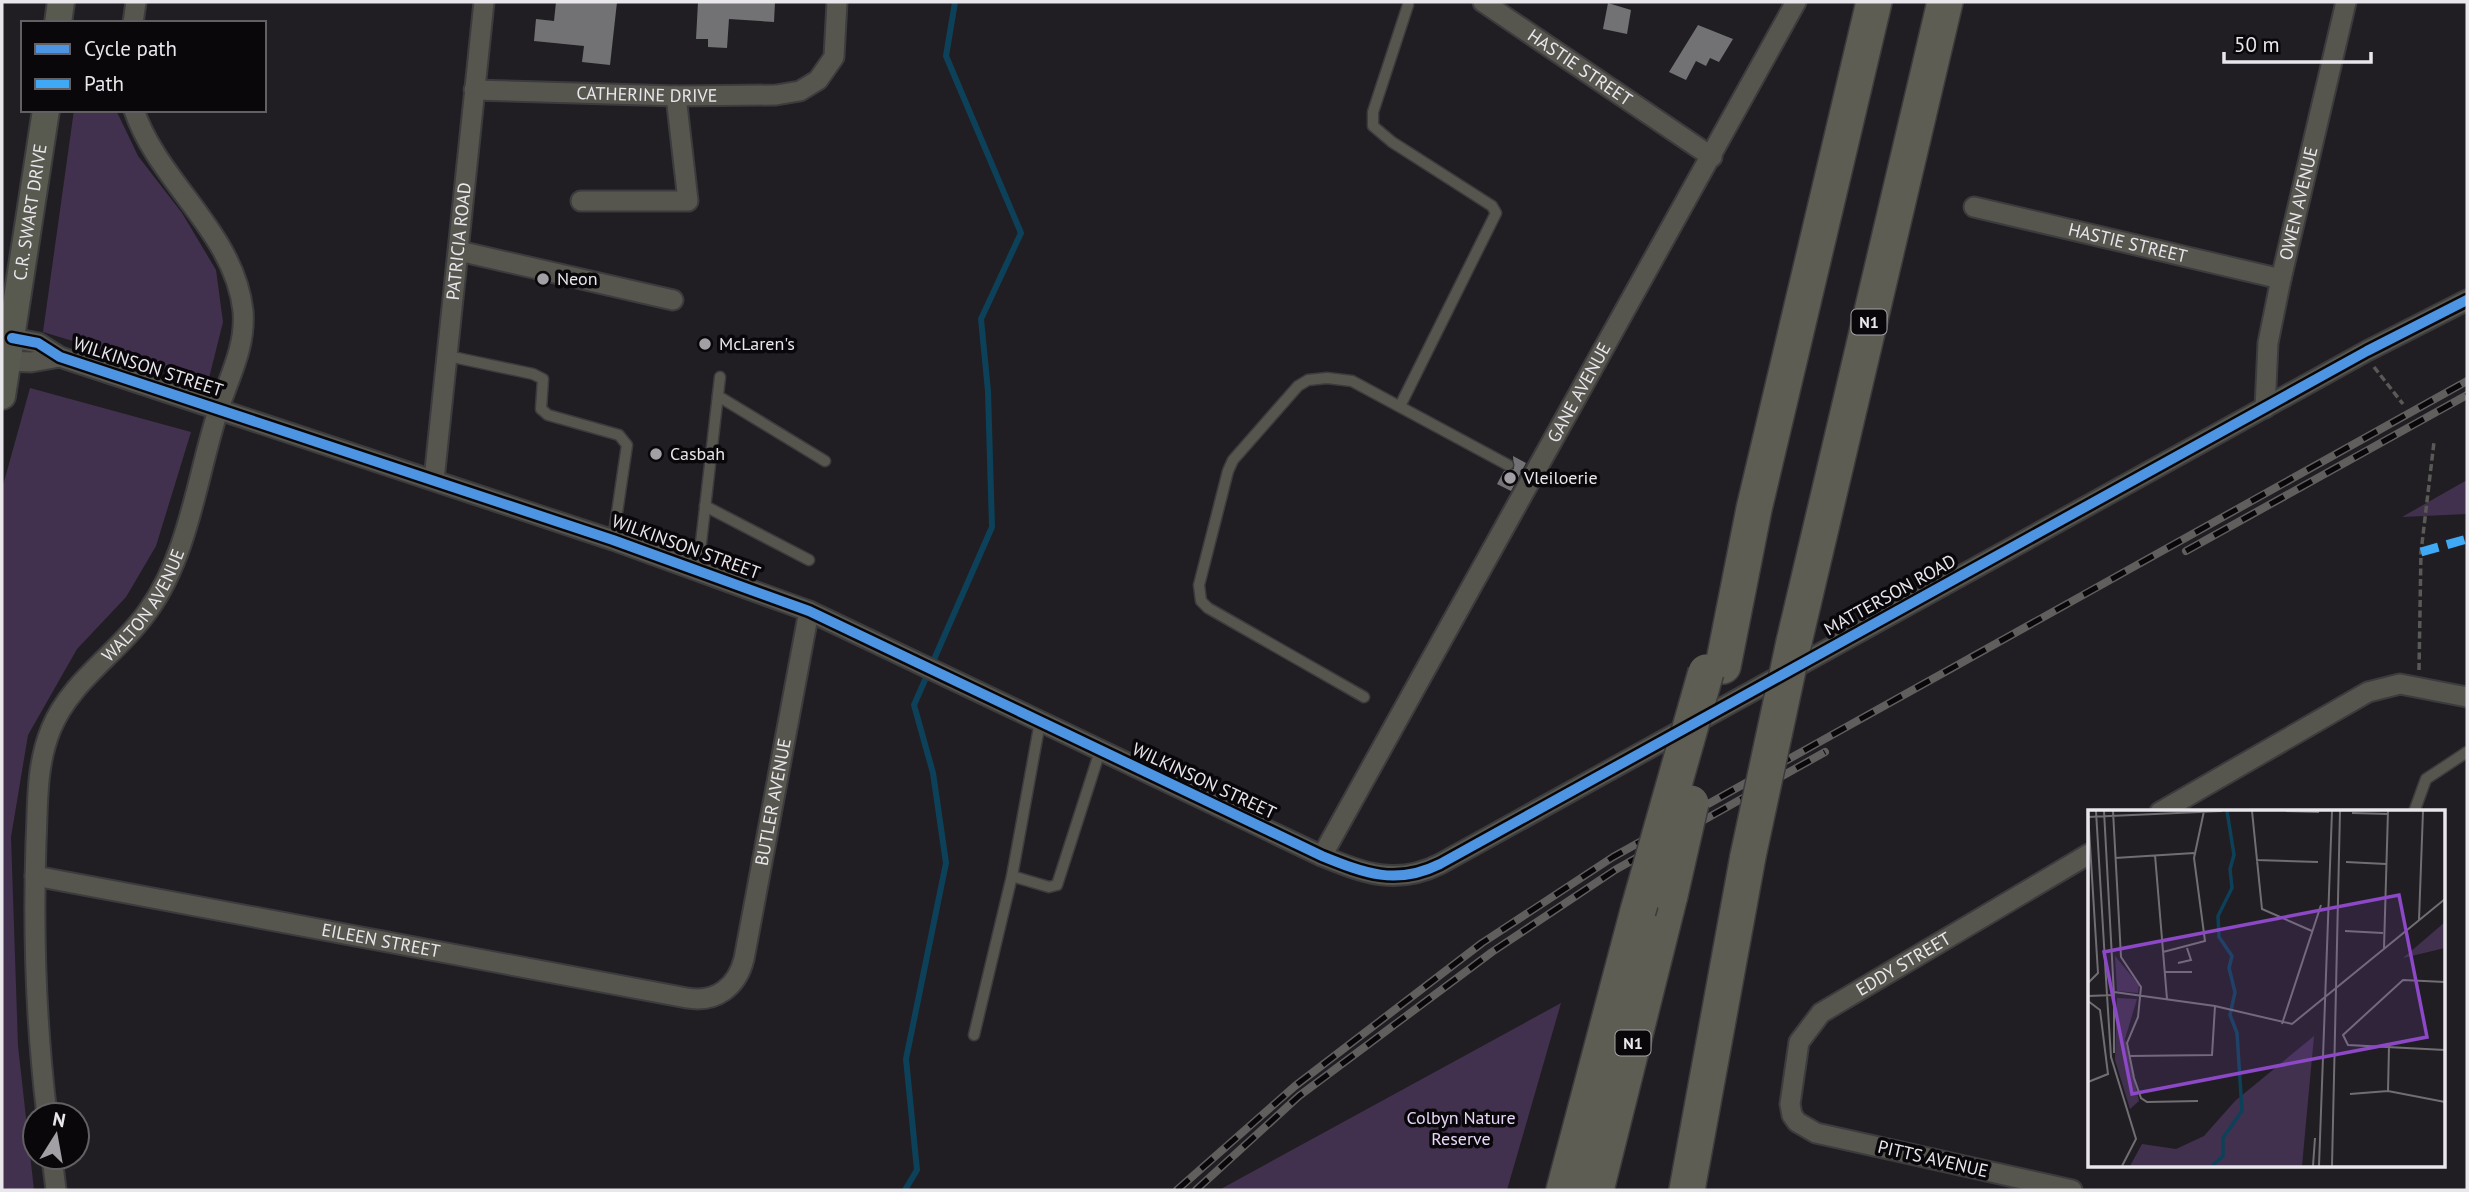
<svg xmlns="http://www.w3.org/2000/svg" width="2469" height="1192" viewBox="0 0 2469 1192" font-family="'PT Sans',sans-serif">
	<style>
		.green { fill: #41314e }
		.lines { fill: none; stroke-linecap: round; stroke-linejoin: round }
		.stream { stroke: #0d4159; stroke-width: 6 }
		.building { fill: #727275 }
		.lane-casing { stroke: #3c3b3d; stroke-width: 13 }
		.street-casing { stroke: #3c3b3d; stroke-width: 23 }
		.secondary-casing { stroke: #3c3b3d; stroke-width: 30 }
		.highway-casing { stroke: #3c3b3d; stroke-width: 38 }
		.path { stroke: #595956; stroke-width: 3.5; stroke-dasharray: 7 3.5; stroke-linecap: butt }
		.lane { stroke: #56564f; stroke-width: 10 }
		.street { stroke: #56564f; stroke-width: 19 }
		.secondary { stroke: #58594f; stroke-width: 26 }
		.highway { stroke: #5d5d53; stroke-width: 35 }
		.rail-casing { stroke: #605f5e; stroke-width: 8 }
		.rail { stroke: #09070a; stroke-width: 5; stroke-dasharray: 16; stroke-linecap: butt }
		.highway-bridge-casing { stroke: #3c3b3d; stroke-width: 38; stroke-linecap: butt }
		.highway-bridge { stroke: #5d5d53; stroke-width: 35 }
		.quiet { stroke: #3fa9f5; stroke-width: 9; stroke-dasharray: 18 9; stroke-linecap: butt }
		.cycleway-casing { stroke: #09070a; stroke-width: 15 }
		.cycleway { stroke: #4d94e3; stroke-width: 10 }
		.poi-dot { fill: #a3a0a5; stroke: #09070a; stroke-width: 2.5 }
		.labels { text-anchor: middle; stroke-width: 7; stroke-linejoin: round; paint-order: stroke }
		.shield { fill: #09070a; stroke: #a6a3a8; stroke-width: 2 }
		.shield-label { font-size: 16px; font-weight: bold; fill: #e9e6ec }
		.street-label { font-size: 18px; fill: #e9e6ec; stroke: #09070a }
		.poi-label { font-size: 18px; fill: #e9e6ec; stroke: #09070a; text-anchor: start }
		.park-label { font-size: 18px; fill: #e7d7f8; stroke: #09070a }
		.inset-river { fill: none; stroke: #0d4159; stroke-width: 3.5 }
		.inset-road { fill: none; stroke: #706e73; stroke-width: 2 }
		.view { fill: #8c48c6; fill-opacity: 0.15; stroke: #8c48c6; stroke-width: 3.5 }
		.inset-edge { fill: none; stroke: #e9e6ec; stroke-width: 3.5 }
	</style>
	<rect width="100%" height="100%" fill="#201e22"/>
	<g class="green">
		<polygon points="74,110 116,110 138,156 182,213 216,270 223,322 208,382 43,332"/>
		<polygon points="30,388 191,432 156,546 126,597 77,649 28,735 11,837 18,1046 34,1190 2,1190 2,489"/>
		<polygon points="2467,480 2467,514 2402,517"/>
		<polygon points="1561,1003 1507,1190 1219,1190"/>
	</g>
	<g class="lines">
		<polyline class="stream" points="905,1190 917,1170 906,1059 946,863 933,773 914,705 992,527 988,391 981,319 1021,233 946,56 955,2"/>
	</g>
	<g class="building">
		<polygon points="556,2 617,2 610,65 582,62 584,46 534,41 536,19 554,21"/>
		<polygon points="698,2 775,2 774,22 729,19 727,48 708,47 708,39 696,39"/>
		<polygon points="1608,3 1631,10 1627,34 1603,29"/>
		<polygon points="1698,25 1733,39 1719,62 1710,58 1706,66 1696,61 1686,80 1669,72"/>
		<polygon points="1513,456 1526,463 1511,491 1497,484 1504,471 1514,469"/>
	</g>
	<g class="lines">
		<defs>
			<g id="lane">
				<polyline points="448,356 533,374 543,379 541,409 548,415 619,435 627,445 613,540"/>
				<polyline points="718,396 825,461"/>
				<polyline points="1400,406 1496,213 1492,206 1392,142 1373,126 1373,112 1408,5"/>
				<polyline points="705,506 809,560"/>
				<polyline points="698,569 720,377"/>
				<polyline points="1364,697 1208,608 1201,601 1199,585 1228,471 1233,460 1298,386 1308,380 1327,378 1352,381 1508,465"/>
				<polyline points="2414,812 2426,779 2467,752"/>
				<polyline points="1012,876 1049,887 1057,885 1100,751"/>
				<polyline points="974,1035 1012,876 1040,722"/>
			</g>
			<g id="street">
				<path id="s1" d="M 1483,2 L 1712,157"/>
				<polyline points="133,23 136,2"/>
				<path id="s2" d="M 474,90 L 676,96 L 776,95 L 800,91 L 818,80 L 834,57 L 837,2"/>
				<polyline points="581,201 688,201 676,96"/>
				<path id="s3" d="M 1974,207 L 2281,279"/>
				<polyline points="459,251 673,300"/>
				<path d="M 12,338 L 38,343 L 60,357 L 613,540 L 809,611 L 1322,856 C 1364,873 1396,886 1440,864 L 2367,351 L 2467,300"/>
				<polyline points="7,361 31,362 60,357"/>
				<path id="s4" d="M 2265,408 L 2268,343 L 2281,279 L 2346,2"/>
				<path id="s5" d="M 434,480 L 484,2"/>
				<polyline points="2160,812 2368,692 2400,684 2467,697"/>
				<path id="s6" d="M 1322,856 L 1796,2"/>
				<path id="s7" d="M 35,876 L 687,998 C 716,1003 737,987 744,959 L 809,611"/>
				<path id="s8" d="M 47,1115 C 36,1025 33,932 36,842 C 38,802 36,766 51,729 C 71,680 119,653 148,611 C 189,554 197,476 218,411 C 229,377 246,347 243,311 C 235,233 158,182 134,110"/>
				<polyline points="52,1157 56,1190"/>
				<path id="s9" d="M 2072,1190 L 1816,1133 L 1797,1122 L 1792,1115 L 1790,1104 L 1799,1042 L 1821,1013 L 2089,854"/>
			</g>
			<g id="secondary">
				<polyline points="58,23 61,2"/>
				<path id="s10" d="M 2,396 L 46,110"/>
			</g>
			<g id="highway">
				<polyline points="1794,642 1945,2"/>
				<polyline points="1723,666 1754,509 1874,2"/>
				<polyline points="1564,1190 1638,911"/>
				<polyline points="1596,1190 1670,895"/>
				<polyline points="1687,1190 1748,856"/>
			</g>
		</defs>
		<use href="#lane" class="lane-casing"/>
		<use href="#street" class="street-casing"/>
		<use href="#secondary" class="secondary-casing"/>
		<use href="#highway" class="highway-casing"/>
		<g class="path">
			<polyline points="2374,367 2403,404"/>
			<polyline points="2419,670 2421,552 2434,442"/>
		</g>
		<use href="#lane" class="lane"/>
		<use href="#street" class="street"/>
		<use href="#secondary" class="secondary"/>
		<use href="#highway" class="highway"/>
		<defs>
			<g id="rail">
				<polyline points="2186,551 2467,395"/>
				<polyline points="1177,1190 1295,1086 1482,943 1613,857 2467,381"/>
				<polyline points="1196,1190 1299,1096 1492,952 1615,870 1825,752"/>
			</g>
		</defs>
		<use href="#rail" class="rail-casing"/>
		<use href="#rail" class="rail"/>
		<defs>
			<g id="highway-bridge">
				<polyline points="1748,856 1794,642"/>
				<polyline points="1670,895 1691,803"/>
				<polyline points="1638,911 1706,672"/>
			</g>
		</defs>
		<use href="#highway-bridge" class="highway-bridge-casing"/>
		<use href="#highway-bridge" class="highway-bridge"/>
		<polyline class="quiet" points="2421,552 2467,539"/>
		<defs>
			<path id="cycleway" d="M 12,338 L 38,343 L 60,357 L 613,540 L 809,611 L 1322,856 C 1364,873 1396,886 1440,864 L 2367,351 L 2467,300"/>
		</defs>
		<use href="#cycleway" class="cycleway-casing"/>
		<use href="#cycleway" class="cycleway"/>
	</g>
	<g class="poi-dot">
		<circle cx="543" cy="279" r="7"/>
		<circle cx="705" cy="344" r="7"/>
		<circle cx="656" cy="454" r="7"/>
		<circle cx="1510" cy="478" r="7"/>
	</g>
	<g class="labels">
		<g class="shield">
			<rect x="1851.5" y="309.5" width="35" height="25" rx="5"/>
			<rect x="1615.5" y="1030.5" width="35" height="25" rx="5"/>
		</g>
		<g class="shield-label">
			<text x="1869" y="328">N1</text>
			<text x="1633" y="1049">N1</text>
		</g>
		<g class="street-label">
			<text dy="6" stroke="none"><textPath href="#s1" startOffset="117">HASTIE STREET</textPath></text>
			<text dy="6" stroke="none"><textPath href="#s2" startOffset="173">CATHERINE DRIVE</textPath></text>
			<text dy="6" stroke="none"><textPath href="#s4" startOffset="208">OWEN AVENUE</textPath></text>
			<text dy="6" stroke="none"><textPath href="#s10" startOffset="186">C.R. SWART DRIVE</textPath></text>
			<text dy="6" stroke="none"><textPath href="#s5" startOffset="240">PATRICIA ROAD</textPath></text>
			<text dy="6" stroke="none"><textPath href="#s3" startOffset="158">HASTIE STREET</textPath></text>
			<text transform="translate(148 367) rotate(18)" y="6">WILKINSON STREET</text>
			<text dy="6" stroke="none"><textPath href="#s6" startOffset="530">GANE AVENUE</textPath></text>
			<text transform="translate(686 547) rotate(20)" y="6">WILKINSON STREET</text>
			<text transform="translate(1890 595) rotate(-29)" y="6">MATTERSON ROAD</text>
			<text dy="6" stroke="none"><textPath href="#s8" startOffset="544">WALTON AVENUE</textPath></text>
			<text transform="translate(1204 781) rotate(25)" y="6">WILKINSON STREET</text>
			<text dy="6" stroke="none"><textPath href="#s7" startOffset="900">BUTLER AVENUE</textPath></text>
			<text dy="6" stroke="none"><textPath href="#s7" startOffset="352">EILEEN STREET</textPath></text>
			<text dy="6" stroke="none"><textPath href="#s9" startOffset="499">EDDY STREET</textPath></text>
			<text transform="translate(1933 1159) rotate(13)" y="6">PITTS AVENUE</text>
		</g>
		<g class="poi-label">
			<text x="557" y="285">Neon</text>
			<text x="719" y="350">McLaren's</text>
			<text x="670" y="460">Casbah</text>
			<text x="1524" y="484">Vleiloerie</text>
		</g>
		<g class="park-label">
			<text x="1461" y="1124">Colbyn Nature<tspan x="1461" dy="21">Reserve</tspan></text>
		</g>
	</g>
	<g transform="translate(2088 810)">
		<rect width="357" height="357" fill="#201e22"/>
		<path d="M 357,112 L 357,138 L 315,148 ZM 27,146 L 51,175 L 50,183 L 29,181 ZM 29,188 L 49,189 L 37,229 L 51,291 L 42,299 L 27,250 ZM 226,226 L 214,356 L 42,356 L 54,334 L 88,339 L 116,326 L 147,291 Z" fill="#41314e"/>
		<path class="inset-river" d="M 124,356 L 135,346 L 135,328 L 154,301 L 149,223 L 142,205 L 147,182 L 141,158 L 144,146 L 131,127 L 130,106 L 144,78 L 142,59 L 146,45 L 139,1"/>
		<path class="inset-road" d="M 8,1 L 19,185M 25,1 L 33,147 L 53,177 L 50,207 L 39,233 L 46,268 L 53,288 L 59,292 L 110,291M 164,1 L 174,99 L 224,121M 198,1 L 231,2M 0,3 L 10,163 L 0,173M 264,3 L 300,4M 0,7 L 134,1M 67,45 L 79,189M 27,48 L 106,43M 168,50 L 230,52M 258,52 L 298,54M 331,110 L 335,1M 257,121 L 295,123M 296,138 L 300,1M 75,142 L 117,131 L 106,48 L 116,1M 90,153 L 103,150 L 99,138M 77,162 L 104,162M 357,172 L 315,170 L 255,225 L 260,235 L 357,240M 26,182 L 127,196 L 204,214 L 357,89M 19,185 L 23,247 L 48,329 L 34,356M 0,186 L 26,185 L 16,1M 0,191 L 12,200 L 20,264 L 0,272M 194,214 L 233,95M 26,243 L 26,185M 41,246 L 124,245 L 127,196M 300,281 L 301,236M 262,284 L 300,281 L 357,292M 225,356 L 227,328M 231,356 L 244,1M 244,356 L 252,1"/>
		<path class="view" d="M 311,85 L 339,227 L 44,284 L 16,142 Z"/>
		<rect width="357" height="357" class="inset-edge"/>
	</g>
	<rect width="2469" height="1192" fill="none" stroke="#e9e6ec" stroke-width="7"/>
	<rect x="21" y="21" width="245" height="91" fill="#09070a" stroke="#636064" stroke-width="2"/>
	<rect x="35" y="44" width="35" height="10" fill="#4d94e3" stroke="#636064" stroke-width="2"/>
	<text x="84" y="56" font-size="21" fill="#e9e6ec">Cycle path</text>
	<rect x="35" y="79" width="35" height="10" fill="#3fa9f5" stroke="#636064" stroke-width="2"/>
	<text x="84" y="91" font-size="21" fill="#e9e6ec">Path</text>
	<g transform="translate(56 1136) rotate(11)"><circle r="33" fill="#09070a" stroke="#636064" stroke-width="2"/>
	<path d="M0-5L12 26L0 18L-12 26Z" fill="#a3a0a5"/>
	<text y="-10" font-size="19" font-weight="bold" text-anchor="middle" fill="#e9e6ec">N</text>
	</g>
	<path d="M2224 52v10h147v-10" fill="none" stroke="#e9e6ec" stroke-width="3.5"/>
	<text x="2234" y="52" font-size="21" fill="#e9e6ec" stroke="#09070a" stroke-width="5" paint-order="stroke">50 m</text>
</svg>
